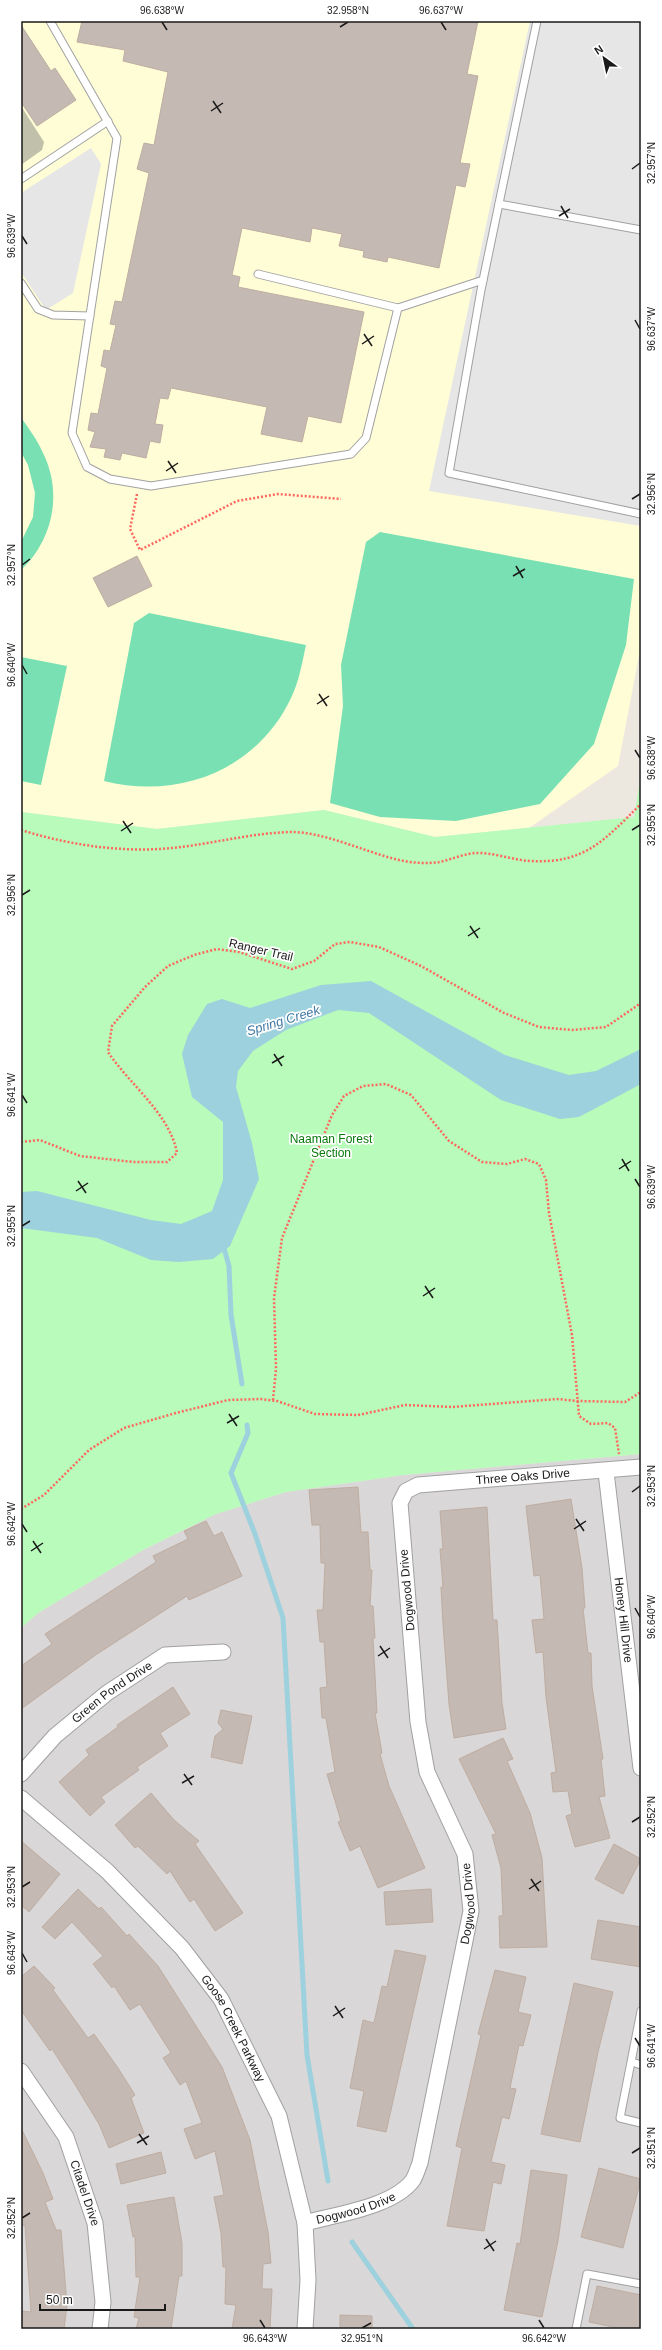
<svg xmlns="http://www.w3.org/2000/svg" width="662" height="2350" viewBox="0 0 662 2350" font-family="Arial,sans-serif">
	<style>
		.residential { fill: #d9d7d7 }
		.education { fill: #fffdd6 }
		.construction { fill: #c1c0ab }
		.park { fill: #b8fbba }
		.pitch { fill: #79e0b3 }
		.parking { fill: #e6e6e6 }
		.water { fill: #9dd1dd }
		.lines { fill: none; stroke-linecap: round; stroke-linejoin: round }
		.stream { stroke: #9dd1dd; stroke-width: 5 }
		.building { fill: #c4b9b3; stroke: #bfada1 }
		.lane-casing { stroke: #a1a1a1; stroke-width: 9 }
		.street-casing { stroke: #a1a1a1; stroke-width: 17 }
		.path { stroke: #fe675f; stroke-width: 2.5; stroke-dasharray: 2 2; stroke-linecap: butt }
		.lane { stroke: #fff; stroke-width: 7 }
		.street { stroke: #fff; stroke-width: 15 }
		.ticks { fill: none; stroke: #1a1a1a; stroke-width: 1.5 }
		.labels { text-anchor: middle; stroke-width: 3.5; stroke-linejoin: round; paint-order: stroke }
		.street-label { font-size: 12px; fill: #1a1a1a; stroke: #fff }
		.park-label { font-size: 12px; fill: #08790b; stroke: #fff }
		.water-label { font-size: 13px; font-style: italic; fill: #4279a4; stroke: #fff }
		.neatline { fill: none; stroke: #1a1a1a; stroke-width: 1.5 }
		.ticks-label { font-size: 10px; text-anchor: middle; fill: #1a1a1a }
	</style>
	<rect width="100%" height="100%" fill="#ede8df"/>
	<polygon class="residential" points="641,1454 641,2329 21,2329 21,1628 38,1613 143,1550 216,1514 286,1492 403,1475"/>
	<polygon class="education" points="21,21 641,21 641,645 618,766 529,828 435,837 324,810 157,829 21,812"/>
	<polygon class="construction" points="21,106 44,142 42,150 21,165"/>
	<polygon class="park" points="641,775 641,1454 403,1475 286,1492 216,1514 143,1550 38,1613 21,1628 21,812 157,829 324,810 435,837 634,817"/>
	<g class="pitch">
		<path d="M 21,417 C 28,428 37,439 42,451 C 63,491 54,539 21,570 L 21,542 L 33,517 L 35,493 L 28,465 L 21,452 Z"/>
		<polygon points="380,532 634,579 626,645 594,744 540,804 456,821 380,817 330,803 343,706 341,665 366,542"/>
		<path d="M 149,613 L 306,645 C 302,663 299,682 291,698 C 257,770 179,800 104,781 L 134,623 Z"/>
		<polygon points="21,657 67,666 41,785 21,781"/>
	</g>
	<g class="parking">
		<polygon points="530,21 641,21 641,526 429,491"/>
		<polygon points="91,148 101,164 73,293 46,310 21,272 21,193"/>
	</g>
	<polygon class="water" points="371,981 505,1055 569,1075 596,1071 641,1049 641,1084 579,1117 560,1119 501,1100 369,1013 338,1010 286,1030 253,1051 238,1071 236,1087 252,1143 259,1179 230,1246 213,1259 179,1262 151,1260 97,1238 21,1228 21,1192 37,1191 151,1220 181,1224 212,1211 223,1180 223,1122 192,1097 182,1054 188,1035 207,1004 222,999 250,1008 321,985"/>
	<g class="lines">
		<g class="stream">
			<polyline points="223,1245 229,1266 231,1315 242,1384"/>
			<polyline points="247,1425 248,1433 231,1473 255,1534 283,1618 307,2055 328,2181"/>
			<polyline points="352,2242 413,2329"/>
		</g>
	</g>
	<g class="building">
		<polygon points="82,21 478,21 467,74 478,76 460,163 470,164 465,187 456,185 439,268 388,257 387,262 363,257 364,251 339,246 342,234 312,228 310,242 242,228 232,275 240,277 238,287 364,312 341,423 308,416 302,442 261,434 267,407 171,388 168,399 160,398 155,424 163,425 160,443 150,441 146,458 122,453 120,460 104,457 106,449 90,447 95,432 88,430 91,413 98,414 107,368 101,366 104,350 110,351 116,325 110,324 115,301 122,302 149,173 137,169 144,143 154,145 168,72 123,61 125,50 77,42"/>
		<polygon points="21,25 51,71 55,68 76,100 37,126 21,102"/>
		<polygon points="137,556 152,586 108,607 93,578"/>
		<polygon points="358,1487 361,1532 368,1532 370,1570 372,1570 370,1606 373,1606 375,1638 373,1638 377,1713 375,1713 382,1753 380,1754 389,1786 425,1868 378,1888 360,1846 350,1851 338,1822 341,1821 327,1774 335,1772 326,1718 322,1718 320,1688 327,1687 324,1642 320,1642 317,1610 323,1610 325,1563 321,1563 320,1525 312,1525 309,1490"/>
		<polygon points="571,1499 582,1568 585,1608 583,1608 588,1653 591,1653 592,1686 603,1759 601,1759 605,1796 599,1797 610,1838 575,1847 566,1816 572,1814 568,1791 553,1792 551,1773 556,1772 546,1697 543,1652 536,1653 532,1620 544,1619 540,1575 534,1576 526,1506"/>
		<polygon points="487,1507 493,1620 497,1620 502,1703 506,1729 454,1738 449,1704 443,1624 441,1587 443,1587 440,1549 443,1549 440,1511"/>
		<polygon points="206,1521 214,1536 222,1532 242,1576 189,1600 187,1596 97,1654 21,1709 21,1666 52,1644 45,1634 156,1562 153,1556 188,1539 184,1531"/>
		<polygon points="173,1687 190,1714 160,1733 168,1746 137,1767 139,1770 101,1797 105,1802 90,1816 59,1782 89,1755 86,1750 118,1727 117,1725"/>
		<polygon points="221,1710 252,1716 242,1764 211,1757 215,1736 223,1729 218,1723"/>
		<polygon points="503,1738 513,1759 507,1761 530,1813 542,1858 547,1947 500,1948 499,1916 503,1916 501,1868 492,1835 496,1834 459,1759"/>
		<polygon points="151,1793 174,1820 199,1841 195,1844 243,1913 215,1931 194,1899 190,1902 170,1871 167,1874 138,1846 135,1848 115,1825"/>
		<polygon points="21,1841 60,1874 29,1912 21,1905"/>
		<polygon points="614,1844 641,1859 623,1894 595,1879"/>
		<polygon points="78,1889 99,1909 101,1907 127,1936 129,1934 158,1966 222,2067 250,2140 268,2232 271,2263 263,2264 262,2289 272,2289 270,2329 232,2329 236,2305 225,2304 226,2267 223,2267 221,2233 214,2197 224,2195 215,2151 195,2159 184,2129 202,2123 186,2081 180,2085 163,2058 171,2053 140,2004 130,2010 114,1986 112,1988 93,1964 103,1956 72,1922 55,1939 42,1927"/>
		<polygon points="431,1889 433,1922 386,1925 384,1892"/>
		<polygon points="598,1920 641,1927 641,1967 591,1959"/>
		<polygon points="395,1950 426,1956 386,2132 357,2126 364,2091 350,2088 363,2020 374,2023 382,1986 387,1987"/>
		<polygon points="34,1966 55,1988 53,1990 88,2038 94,2034 118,2068 135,2095 131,2098 144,2133 109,2148 99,2124 74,2083 52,2049 50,2051 21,2010 21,1977"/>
		<polygon points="495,1970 526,1977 518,2012 531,2015 523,2046 519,2045 510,2088 516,2089 509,2119 502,2117 491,2162 505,2165 501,2184 493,2182 484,2231 447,2226 462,2148 456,2146 481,2035 478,2034"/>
		<polygon points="574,1983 613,1992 598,2052 580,2142 541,2134"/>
		<polygon points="21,2128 43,2173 53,2199 45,2202 56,2230 61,2230 67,2305 64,2329 21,2329 21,2311 31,2312 25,2225 21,2226"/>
		<polygon points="161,2152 166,2173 121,2184 116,2164"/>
		<polygon points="599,2168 641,2179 623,2248 581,2237"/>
		<polygon points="531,2170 567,2175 558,2241 542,2317 504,2310 517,2243 520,2244"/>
		<polygon points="174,2197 182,2243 182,2276 179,2276 171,2329 136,2329 139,2318 134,2317 140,2277 136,2277 135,2236 133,2237 127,2205"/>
		<polygon points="597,2286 641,2295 641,2329 622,2329 589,2322"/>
		<polygon points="340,2315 372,2316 372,2329 340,2329"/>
	</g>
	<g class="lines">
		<defs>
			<g id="lane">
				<polyline points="50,21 117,138 72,433 87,467 110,479 151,486 351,454 366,438 398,308 483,280"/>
				<polyline points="537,21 481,290 449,473 641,514"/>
				<polyline points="21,179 108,121"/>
				<polyline points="499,204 641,230"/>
				<polyline points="258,274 398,308"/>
				<polyline points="21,283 38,309 53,315 90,316"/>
				<polyline points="641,2011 620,2118 641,2123"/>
				<polyline points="632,2062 641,2065"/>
				<polyline points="576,2329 587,2274 641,2284"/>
			</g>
			<g id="street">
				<path id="s1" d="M 606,1472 L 641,1768"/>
				<path id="s2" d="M 21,1774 L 55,1736 L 107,1693 L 165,1655 L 223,1652"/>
				<path id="s3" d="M 21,1798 L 107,1871 L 182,1948 L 221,1999 L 279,2116 L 305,2223 L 308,2280 L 305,2329"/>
				<path id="s4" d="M 21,2071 L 66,2137 L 95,2223 L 103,2302 L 100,2329"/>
				<path id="s5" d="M 305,2223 C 337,2214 393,2207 413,2180 C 416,2175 418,2168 420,2163 L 471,1911 L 465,1854 L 427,1772 L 418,1722 L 400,1503 L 406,1491 L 418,1485 L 641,1467"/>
			</g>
		</defs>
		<use href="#lane" class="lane-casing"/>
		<use href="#street" class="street-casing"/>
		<g class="path">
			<polyline points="137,494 130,529 140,550 237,501 278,494 341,499"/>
			<path d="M 21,830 C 69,845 122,853 172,848 C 212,844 251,833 291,832 C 324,832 363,851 395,859 C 410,863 426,864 440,862 C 452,859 464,854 475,853 C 493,852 512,860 530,861 C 586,864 604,840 641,804"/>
			<path d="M 21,1142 L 40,1140 L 80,1156 L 133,1162 L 167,1162 L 177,1153 C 170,1114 129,1084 108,1052 L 112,1026 L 145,987 L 168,966 L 194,955 L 217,949 L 239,952 L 292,969 L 314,961 L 335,944 L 350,942 L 379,947 L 421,966 L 504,1013 L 539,1027 L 572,1030 L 606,1027 L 641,1003"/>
			<polyline points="273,1400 276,1369 274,1298 282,1238 332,1115 344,1096 363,1086 386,1084 411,1095 449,1141 482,1162 507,1164 525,1159 539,1164 546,1180 549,1213 572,1335 579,1416 591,1424 608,1423 615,1428 619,1454"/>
			<polyline points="21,1509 44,1495 89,1450 124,1428 176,1413 228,1400 261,1399 277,1401 315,1414 358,1415 405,1405 452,1407 557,1399 577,1401 625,1402 641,1392"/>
		</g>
		<use href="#lane" class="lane"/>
		<use href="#street" class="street"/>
	</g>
	<path class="ticks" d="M 162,22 L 167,30M 441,22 L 446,30M 340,27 L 348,22M 213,101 L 221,113M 211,111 L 223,103M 632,169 L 640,163M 561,206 L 568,218M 559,216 L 570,209M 22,236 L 27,244M 635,320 L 640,329M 364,334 L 372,346M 362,344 L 374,336M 168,461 L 176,473M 166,471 L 178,463M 632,499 L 640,494M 22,565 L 30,559M 516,566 L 523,578M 513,576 L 525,569M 22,665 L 27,674M 319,694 L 327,706M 317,704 L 329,696M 635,750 L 640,758M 123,821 L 131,833M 632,830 L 640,825M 121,831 L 133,823M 22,895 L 30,890M 470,926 L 478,938M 468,936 L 480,928M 274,1054 L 282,1066M 272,1063 L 284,1056M 22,1095 L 27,1103M 622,1159 L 629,1171M 619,1169 L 631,1161M 635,1179 L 640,1187M 78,1181 L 86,1193M 76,1191 L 88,1183M 22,1226 L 30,1221M 425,1286 L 433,1298M 423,1296 L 435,1288M 229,1414 L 237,1426M 227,1423 L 239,1416M 632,1492 L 640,1486M 576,1519 L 584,1531M 22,1524 L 27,1532M 574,1529 L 586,1521M 33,1541 L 41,1553M 31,1551 L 43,1543M 635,1608 L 640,1617M 380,1646 L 388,1658M 378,1656 L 390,1648M 184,1774 L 192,1785M 182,1783 L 194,1776M 632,1822 L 640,1817M 531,1879 L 539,1891M 22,1887 L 30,1882M 529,1889 L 541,1881M 22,1953 L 27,1962M 335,2006 L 343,2018M 333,2016 L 345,2008M 635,2038 L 640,2046M 139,2134 L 147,2145M 137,2143 L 149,2136M 632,2153 L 640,2148M 22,2218 L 30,2213M 486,2239 L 494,2251M 484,2249 L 496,2241M 260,2320 L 265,2328M 539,2320 L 544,2328M 362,2328 L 371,2323"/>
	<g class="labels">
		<g class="street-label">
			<text transform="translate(261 950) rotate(13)" y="4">Ranger Trail</text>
			<text dy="4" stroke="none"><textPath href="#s5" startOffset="944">Three Oaks Drive</textPath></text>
			<text transform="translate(407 1590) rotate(-95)" y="4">Dogwood Drive</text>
			<text dy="4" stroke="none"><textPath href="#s1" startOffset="149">Honey Hill Drive</textPath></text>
			<text dy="4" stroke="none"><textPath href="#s2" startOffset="123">Green Pond Drive</textPath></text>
			<text dy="4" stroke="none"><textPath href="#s5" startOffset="401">Dogwood Drive</textPath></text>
			<text dy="4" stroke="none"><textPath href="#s3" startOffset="316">Goose Creek Parkway</textPath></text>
			<text dy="4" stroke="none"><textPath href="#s4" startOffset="139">Citadel Drive</textPath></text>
			<text dy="4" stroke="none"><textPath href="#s5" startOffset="53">Dogwood Drive</textPath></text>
		</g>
		<g class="park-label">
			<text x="331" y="1143">Naaman Forest<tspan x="331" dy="14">Section</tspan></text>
		</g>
		<g class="water-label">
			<text transform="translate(283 1020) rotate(-17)" y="5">Spring Creek</text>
		</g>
	</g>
	<rect width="662" height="2350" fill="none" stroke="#ffffff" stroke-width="44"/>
	<g transform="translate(604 58) rotate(327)" stroke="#ffffff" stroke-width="3" paint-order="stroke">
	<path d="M0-3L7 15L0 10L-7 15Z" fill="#1a1a1a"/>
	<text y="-6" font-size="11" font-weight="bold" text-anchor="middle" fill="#1a1a1a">N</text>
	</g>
	<path d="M40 2304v6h125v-6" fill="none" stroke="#1a1a1a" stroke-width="2"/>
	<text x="46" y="2304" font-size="12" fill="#1a1a1a" stroke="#ffffff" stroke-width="3" paint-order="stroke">50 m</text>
	<rect x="22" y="22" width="618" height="2306" class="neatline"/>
	<g class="ticks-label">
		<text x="162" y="14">96.638°W</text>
		<text x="348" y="14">32.958°N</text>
		<text x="441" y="14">96.637°W</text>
		<text transform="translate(651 163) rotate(-90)" y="4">32.957°N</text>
		<text transform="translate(11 236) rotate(-90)" y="4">96.639°W</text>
		<text transform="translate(651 329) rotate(-90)" y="4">96.637°W</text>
		<text transform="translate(651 494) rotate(-90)" y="4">32.956°N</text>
		<text transform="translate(11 565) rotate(-90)" y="4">32.957°N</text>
		<text transform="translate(11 665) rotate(-90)" y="4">96.640°W</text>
		<text transform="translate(651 758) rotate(-90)" y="4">96.638°W</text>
		<text transform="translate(651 825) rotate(-90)" y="4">32.955°N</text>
		<text transform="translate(11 895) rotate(-90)" y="4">32.956°N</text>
		<text transform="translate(11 1095) rotate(-90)" y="4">96.641°W</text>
		<text transform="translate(651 1187) rotate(-90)" y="4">96.639°W</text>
		<text transform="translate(11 1226) rotate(-90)" y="4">32.955°N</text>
		<text transform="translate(651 1486) rotate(-90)" y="4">32.953°N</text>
		<text transform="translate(11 1524) rotate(-90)" y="4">96.642°W</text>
		<text transform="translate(651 1617) rotate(-90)" y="4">96.640°W</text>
		<text transform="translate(651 1817) rotate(-90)" y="4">32.952°N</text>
		<text transform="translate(11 1887) rotate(-90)" y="4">32.953°N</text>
		<text transform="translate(11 1953) rotate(-90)" y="4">96.643°W</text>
		<text transform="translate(651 2046) rotate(-90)" y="4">96.641°W</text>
		<text transform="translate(651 2148) rotate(-90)" y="4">32.951°N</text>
		<text transform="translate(11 2218) rotate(-90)" y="4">32.952°N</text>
		<text x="265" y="2342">96.643°W</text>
		<text x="362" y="2342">32.951°N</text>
		<text x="544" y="2342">96.642°W</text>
	</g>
</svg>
